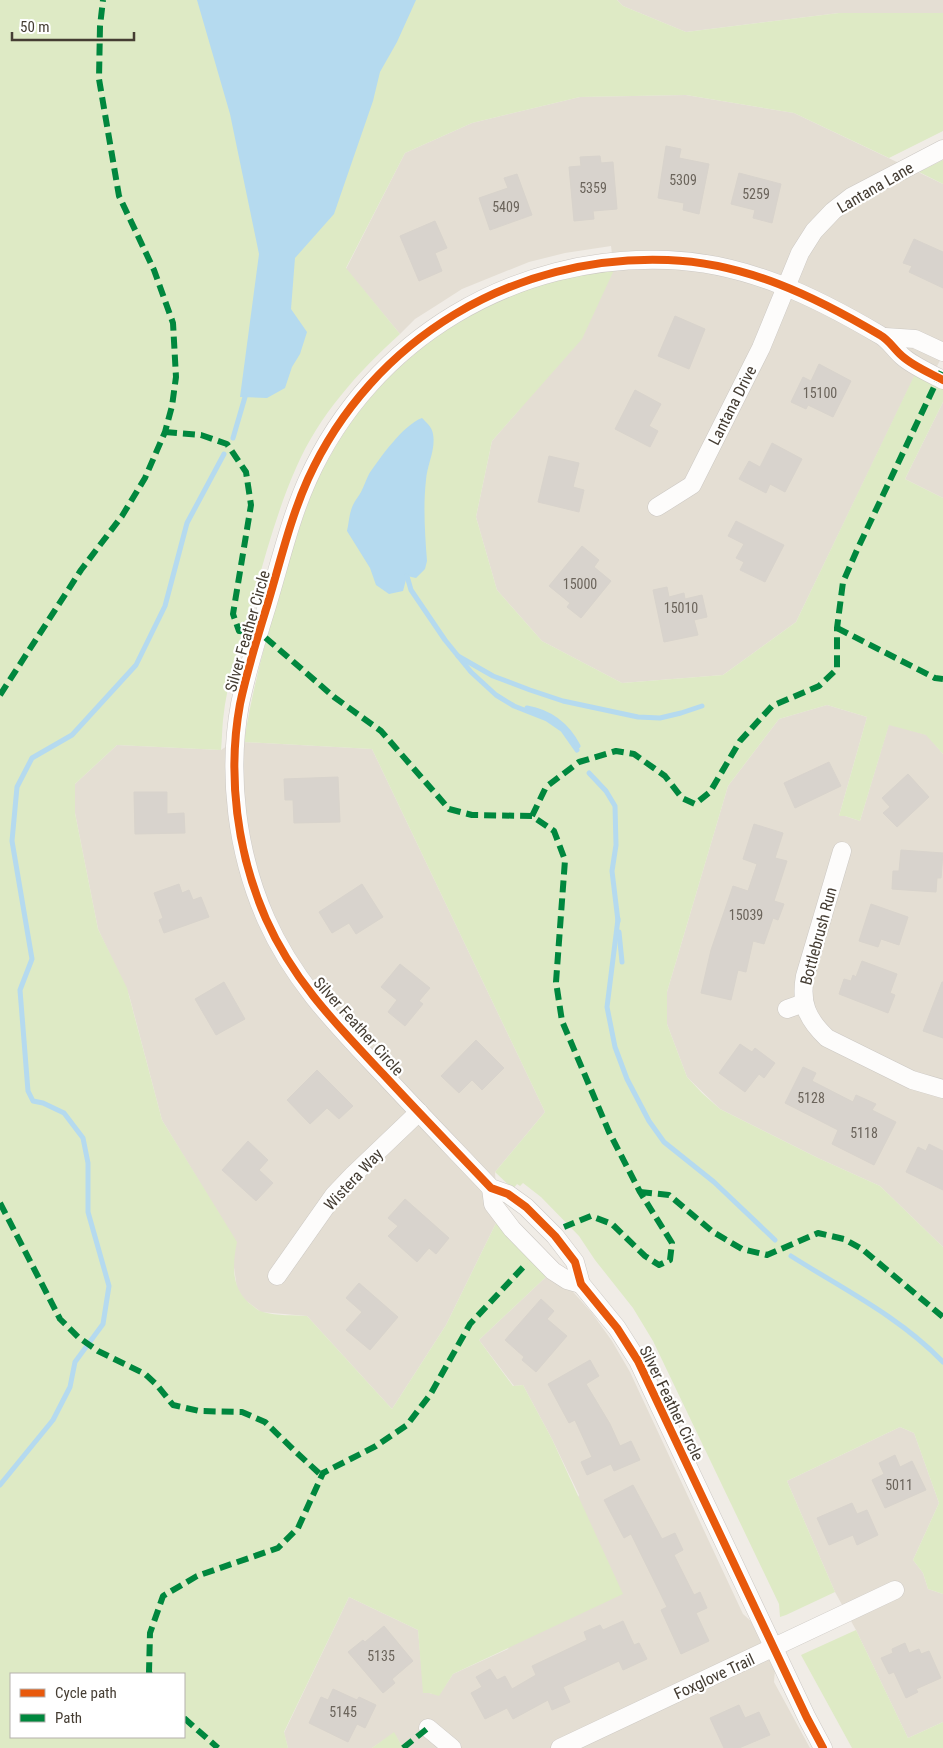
<svg xmlns="http://www.w3.org/2000/svg" width="943" height="1748" viewBox="0 0 943 1748" font-family="'Roboto Condensed',sans-serif">
	<style>
		.residential { fill: #e4ded3 }
		.green { fill: #deeac5; fill-rule: evenodd }
		.water { fill: #b5daef }
		.lines { fill: none; stroke-linecap: round; stroke-linejoin: round }
		.stream { stroke: #b5daef; stroke-width: 5 }
		.building { fill: #d8d3cd; stroke: #d8d3cc }
		.minor-casing { stroke: #ccc8c3; stroke-width: 19 }
		.minor { stroke: #fdfcfb; stroke-width: 18 }
		.quiet { stroke: #00873e; stroke-width: 6; stroke-dasharray: 12 6; stroke-linecap: butt }
		.cycleway-casing { stroke: #fff; stroke-width: 11 }
		.cycleway { stroke: #e8590c; stroke-width: 8 }
		.labels { text-anchor: middle; stroke-width: 4.5; stroke-linejoin: round; paint-order: stroke }
		.number-label { font-size: 14px; fill: #6b645b }
		.street-label { font-size: 16px; fill: #453d33; stroke: #fff }
	</style>
	<rect width="100%" height="100%" fill="#f0ece6"/>
	<g class="residential">
		<polygon points="617,0 943,0 943,13 839,13 686,32 623,6"/>
		<polygon points="686,95 794,113 943,184 943,355 930,379 916,373 796,622 723,675 622,683 542,641 497,590 476,517 492,441 519,410 614,270 611,246 565,253 529,262 494,276 462,289 434,307 415,319 400,334 346,269 405,153 472,123 580,97"/>
		<polygon points="943,402 943,498 905,479"/>
		<polygon points="827,705 867,717 839,816 845,816 860,821 889,724 927,735 943,754 943,1247 880,1186 818,1158 720,1109 687,1077 667,1024 667,992 728,786 779,719"/>
		<polygon points="236,740 244,742 372,749 545,1112 495,1172 498,1219 446,1325 392,1409 307,1316 261,1312 245,1300 237,1289 233,1260 236,1242 162,1120 129,995 98,929 75,813 75,784 117,745 221,750"/>
		<polygon points="549,1274 567,1285 592,1313 612,1341 630,1372 743,1614 754,1624 775,1669 774,1682 810,1748 403,1748 394,1733 372,1748 288,1748 284,1733 349,1597 418,1630 424,1693 429,1693 439,1695 453,1674 508,1649 579,1495 552,1439 523,1385 514,1386 479,1340"/>
		<polygon points="900,1427 914,1433 939,1503 913,1560 923,1573 928,1589 943,1594 943,1722 908,1738 856,1630 835,1592 787,1481"/>
	</g>
	<g class="green">
		<path d="M 0,0 L 617,0 L 623,6 L 686,32 L 839,13 L 943,13 L 943,131 L 889,158 L 794,113 L 686,95 L 580,97 L 472,123 L 405,153 L 346,268 L 400,334 C 358,372 319,415 296,468 C 277,511 265,557 252,602 C 241,640 227,680 223,720 C 222,730 222,740 221,750 L 117,745 L 75,784 L 75,813 L 98,929 L 127,988 L 162,1120 L 237,1242 C 232,1266 231,1291 253,1306 C 256,1309 260,1311 263,1312 C 277,1316 293,1315 307,1316 L 392,1409 L 446,1325 L 498,1219 L 549,1274 L 479,1340 L 513,1386 L 523,1385 L 552,1439 L 623,1594 L 453,1674 L 439,1696 L 429,1693 L 423,1693 L 418,1630 L 349,1597 L 284,1732 L 288,1748 L 0,1748 ZM 11,1674 L 184,1674 L 184,1737 L 11,1737 Z"/>
		<polygon points="943,160 943,184 919,172"/>
		<path d="M 614,270 L 582,339 L 492,441 L 476,517 L 497,590 L 542,641 L 622,683 L 723,675 L 796,622 L 916,372 L 943,385 L 943,402 L 905,479 L 943,498 L 943,754 L 926,735 L 889,725 L 860,821 L 845,816 L 839,816 L 867,717 L 827,705 L 779,719 L 728,786 L 667,992 L 667,1024 L 687,1077 L 702,1093 L 720,1109 L 818,1158 L 880,1186 L 943,1247 L 943,1594 L 928,1589 L 923,1573 L 913,1560 L 939,1503 L 914,1433 L 900,1427 L 787,1481 L 835,1592 L 786,1615 L 780,1617 L 779,1604 L 653,1341 L 633,1308 L 595,1260 L 579,1236 L 541,1197 L 523,1183 L 520,1186 L 517,1184 L 513,1189 L 495,1172 L 545,1112 L 372,749 L 244,742 C 252,690 266,639 281,588 C 292,552 302,515 317,481 C 321,471 328,461 333,451 C 378,372 454,313 540,285 C 563,277 589,274 614,270 Z"/>
		<polygon points="856,1630 908,1738 943,1722 943,1748 852,1748 801,1655"/>
		<polygon points="394,1732 403,1748 372,1748"/>
	</g>
	<g class="water">
		<polygon points="197,0 416,0 397,42 380,72 373,101 334,214 295,258 291,309 307,332 300,354 292,367 285,388 267,398 240,397 259,254 230,114"/>
		<path d="M 422,418 C 427,423 432,427 433,434 C 436,449 427,465 426,480 C 423,507 425,534 427,561 L 425,569 L 416,578 L 407,576 L 403,591 L 389,594 L 376,585 L 370,568 L 347,531 C 349,523 349,513 353,505 C 355,500 359,496 361,492 C 364,486 366,480 369,474 C 380,458 403,425 422,418 Z"/>
	</g>
	<g class="lines">
		<g class="stream">
			<polyline points="233,438 245,397"/>
			<polyline points="407,576 411,590 445,640 471,672 496,695 514,706 547,719 563,730 577,750"/>
			<polyline points="458,656 493,676 530,690 563,701 638,717 660,718 681,713 702,706"/>
			<path d="M 527,708 C 550,712 567,725 578,746"/>
			<polyline points="589,773 606,791 615,806 616,845 612,871 618,921"/>
			<polyline points="618,919 607,1007 615,1047 627,1079 649,1121 664,1142 714,1182 775,1240"/>
			<polyline points="619,932 622,962"/>
			<path d="M 791,1256 C 843,1289 900,1317 943,1362"/>
			<polyline points="0,1485 53,1420 70,1387 75,1362 103,1324 109,1286 88,1212 88,1163 83,1138 64,1113 43,1103 33,1101 28,1091 20,990 32,959 12,841 17,787 32,758 72,735 136,665 165,606 187,523 224,454"/>
		</g>
	</g>
	<g class="building">
		<polygon points="666,146 681,149 679,158 709,164 699,214 683,210 684,203 658,198"/>
		<polygon points="600,156 601,163 613,162 617,209 593,211 594,219 574,221 569,167 581,166 580,157"/>
		<polygon points="739,173 781,184 772,223 753,218 755,210 731,204"/>
		<polygon points="517,174 532,215 490,230 479,198 508,188 504,178"/>
		<polygon points="435,221 447,248 435,253 442,271 419,281 400,236"/>
		<polygon points="914,239 943,252 943,288 909,272 912,266 903,263"/>
		<polygon points="675,316 705,329 689,369 658,356"/>
		<polygon points="819,364 851,381 833,417 808,405 806,409 791,402 803,377 811,381"/>
		<polygon points="635,390 661,404 649,426 658,431 650,447 615,429"/>
		<polygon points="772,443 802,459 785,492 770,484 766,493 739,479 749,461 760,467"/>
		<polygon points="549,456 579,463 573,487 584,490 579,512 538,502"/>
		<polygon points="736,521 784,545 765,582 740,570 744,562 736,558 744,544 728,536"/>
		<polygon points="582,546 599,560 594,567 611,581 581,618 567,607 570,603 549,586"/>
		<polygon points="667,587 669,597 684,593 685,599 702,595 707,617 694,620 698,635 664,642 653,590"/>
		<polygon points="829,762 841,786 795,808 784,783"/>
		<polygon points="908,774 929,797 897,827 883,813 890,807 882,798"/>
		<polygon points="338,777 340,822 294,823 293,800 285,800 284,779"/>
		<polygon points="134,792 167,792 167,814 184,813 185,833 135,834"/>
		<polygon points="754,824 783,833 775,858 787,861 774,901 784,904 778,920 773,918 764,944 753,941 746,972 738,970 731,1000 701,993 711,950 733,886 748,891 757,864 743,859"/>
		<polygon points="901,850 943,853 941,878 937,878 936,892 892,889 893,871 899,871"/>
		<polygon points="179,884 182,893 189,890 193,900 201,897 209,917 164,933 159,920 163,918 154,893"/>
		<polygon points="362,884 383,917 356,934 349,923 332,933 319,912"/>
		<polygon points="871,904 908,917 899,945 881,939 878,947 859,941"/>
		<polygon points="862,961 897,974 890,993 895,995 888,1013 839,994 844,979 851,981 853,975 856,977"/>
		<polygon points="400,964 430,988 419,1001 423,1004 405,1026 388,1012 397,1000 381,987"/>
		<polygon points="224,982 245,1019 216,1035 195,999"/>
		<polygon points="942,982 943,982 943,1038 923,1031"/>
		<polygon points="476,1040 504,1068 482,1090 472,1080 459,1093 441,1076"/>
		<polygon points="740,1044 752,1052 755,1048 775,1063 764,1078 759,1074 745,1092 719,1073"/>
		<polygon points="803,1067 816,1073 812,1081 853,1102 856,1095 876,1104 872,1110 896,1122 874,1165 832,1144 838,1130 785,1103"/>
		<polygon points="317,1070 353,1106 339,1119 327,1108 310,1124 287,1100"/>
		<polygon points="248,1141 268,1160 259,1170 273,1183 256,1201 222,1170"/>
		<polygon points="929,1144 943,1151 943,1190 906,1172 918,1147 926,1151"/>
		<polygon points="405,1199 449,1238 436,1254 429,1248 417,1262 388,1236 398,1226 388,1218"/>
		<polygon points="359,1283 398,1317 370,1350 346,1330 362,1312 346,1298"/>
		<polygon points="541,1299 554,1311 547,1319 567,1336 536,1372 522,1360 524,1357 505,1340"/>
		<polygon points="590,1360 599,1376 586,1384 610,1424 620,1446 631,1441 640,1460 614,1471 611,1464 587,1475 581,1462 592,1457 575,1420 569,1423 548,1384"/>
		<polygon points="895,1455 900,1467 912,1461 926,1490 885,1508 872,1480 884,1474 879,1463"/>
		<polygon points="633,1485 662,1539 675,1533 683,1550 674,1555 694,1595 700,1592 707,1608 696,1613 709,1641 681,1654 661,1610 667,1607 631,1534 624,1538 604,1500"/>
		<polygon points="852,1503 857,1514 867,1510 878,1535 857,1545 853,1535 829,1545 817,1518"/>
		<polygon points="623,1621 634,1645 639,1643 647,1659 623,1670 619,1661 563,1687 570,1702 552,1710 548,1700 513,1719 507,1708 485,1719 471,1693 482,1687 476,1677 490,1669 497,1680 505,1676 512,1689 536,1675 532,1666 587,1640 584,1632 600,1625 603,1630"/>
		<polygon points="384,1626 413,1661 392,1679 395,1683 383,1693 348,1652 363,1640 365,1642"/>
		<polygon points="905,1643 909,1653 919,1649 921,1654 929,1651 941,1678 916,1689 918,1692 906,1698 894,1672 889,1674 881,1658 893,1653 892,1649"/>
		<polygon points="333,1689 357,1700 359,1697 376,1705 365,1728 357,1724 348,1742 309,1723 321,1697 328,1700"/>
		<polygon points="739,1705 745,1718 759,1712 770,1735 739,1748 724,1748 710,1718"/>
	</g>
	<g class="lines">
		<defs>
			<g id="minor">
				<polyline points="885,337 915,339 943,352"/>
				<polyline points="657,507 692,485 761,348 800,253 814,231 833,211 851,197 943,149"/>
				<path d="M 842,851 L 805,976 C 800,1003 807,1019 827,1038 L 912,1080 L 943,1089"/>
				<polyline points="787,1009 804,1003"/>
				<polyline points="491,1188 493,1204 512,1229 553,1271 567,1280 581,1284"/>
				<polyline points="277,1276 334,1195 353,1175 419,1112"/>
				<polyline points="428,1728 452,1748"/>
				<polyline points="560,1748 895,1590"/>
				<path d="M 823,1748 L 807,1718 L 638,1361 L 617,1328 L 581,1284 L 575,1262 L 555,1236 L 526,1207 L 508,1194 L 491,1188 C 455,1150 419,1113 383,1074 C 337,1025 294,982 266,919 C 237,853 227,775 240,704 C 247,671 257,638 267,606 C 280,563 290,519 308,479 C 372,338 515,254 668,260 C 746,263 814,296 880,335 C 889,340 894,349 902,356 C 913,366 930,373 943,380"/>
			</g>
		</defs>
		<use href="#minor" class="minor-casing"/>
		<use href="#minor" class="minor"/>
		<g class="quiet">
			<polyline points="165,432 201,435 227,444 246,472 251,505 233,614 239,631 259,632 334,697 381,731 449,809 472,815 532,816 554,831 565,860 556,982 562,1021 609,1132 640,1192 672,1243 670,1260 659,1265 645,1256 612,1224 591,1216 564,1227"/>
			<polyline points="837,628 935,678 943,679"/>
			<polyline points="0,695 81,570 122,516 145,478 165,432 172,406 176,377 173,323 154,270 119,196 99,79 100,26 103,0"/>
			<polyline points="532,816 546,787 579,762 616,751 634,754 665,776 682,798 695,804 710,792 740,741 772,706 819,686 837,669 837,628 843,582 857,550 943,368"/>
			<polyline points="640,1192 669,1195 713,1232 742,1249 767,1255 818,1233 844,1239 862,1249 943,1317"/>
			<polyline points="0,1203 60,1319 78,1337 98,1351 145,1374 157,1385 173,1405 199,1411 242,1412 265,1422 296,1452 322,1476"/>
			<polyline points="150,1674 149,1672 150,1633 163,1596 197,1576 278,1548 298,1528 323,1473 376,1446 407,1425 430,1395 470,1324 527,1263"/>
			<polyline points="184,1718 218,1748"/>
			<polyline points="403,1748 428,1728"/>
		</g>
		<defs>
			<path id="cycleway" d="M 823,1748 L 807,1718 L 638,1361 L 617,1328 L 581,1284 L 575,1262 L 555,1236 L 526,1207 L 508,1194 L 491,1188 C 455,1150 419,1113 383,1074 C 337,1025 294,982 266,919 C 237,853 227,775 240,704 C 247,671 257,638 267,606 C 280,563 290,519 308,479 C 372,338 515,254 668,260 C 746,263 814,296 880,335 C 889,340 894,349 902,356 C 913,366 930,373 943,380"/>
		</defs>
		<use href="#cycleway" class="cycleway-casing"/>
		<use href="#cycleway" class="cycleway"/>
	</g>
	<g class="labels">
		<g class="number-label">
			<text x="683" y="185">5309</text>
			<text x="593" y="193">5359</text>
			<text x="756" y="199">5259</text>
			<text x="506" y="212">5409</text>
			<text x="820" y="398">15100</text>
			<text x="580" y="589">15000</text>
			<text x="681" y="613">15010</text>
			<text x="746" y="920">15039</text>
			<text x="811" y="1103">5128</text>
			<text x="864" y="1138">5118</text>
			<text x="899" y="1490">5011</text>
			<text x="381" y="1661">5135</text>
			<text x="343" y="1717">5145</text>
		</g>
		<g class="street-label">
			<text transform="translate(875 187) rotate(-30)" y="6">Lantana Lane</text>
			<text transform="translate(732 405) rotate(-63)" y="6">Lantana Drive</text>
			<text transform="translate(247 631) rotate(-74)" y="6">Silver Feather Circle</text>
			<text transform="translate(818 936) rotate(-75)" y="6">Bottlebrush Run</text>
			<text transform="translate(359 1026) rotate(48)" y="6">Silver Feather Circle</text>
			<text transform="translate(353 1179) rotate(-47)" y="6">Wistera Way</text>
			<text transform="translate(672 1403) rotate(64)" y="6">Silver Feather Circle</text>
			<text transform="translate(714 1676) rotate(-25)" y="6">Foxglove Trail</text>
		</g>
	</g>
	<rect x="10" y="1673" width="175" height="65" fill="#ffffff" stroke="#b5b1ad"/>
	<rect x="20" y="1689" width="25" height="8" fill="#e8590c" stroke="#b5b1ad"/>
	<text x="55" y="1698" font-size="15" fill="#453d33">Cycle path</text>
	<rect x="20" y="1714" width="25" height="8" fill="#00873e" stroke="#b5b1ad"/>
	<text x="55" y="1723" font-size="15" fill="#453d33">Path</text>
	<path d="M12 32v8h122v-8" fill="none" stroke="#453d33" stroke-width="2.5"/>
	<text x="20" y="32" font-size="15" fill="#453d33" stroke="#ffffff" stroke-width="4" paint-order="stroke">50 m</text>
</svg>
